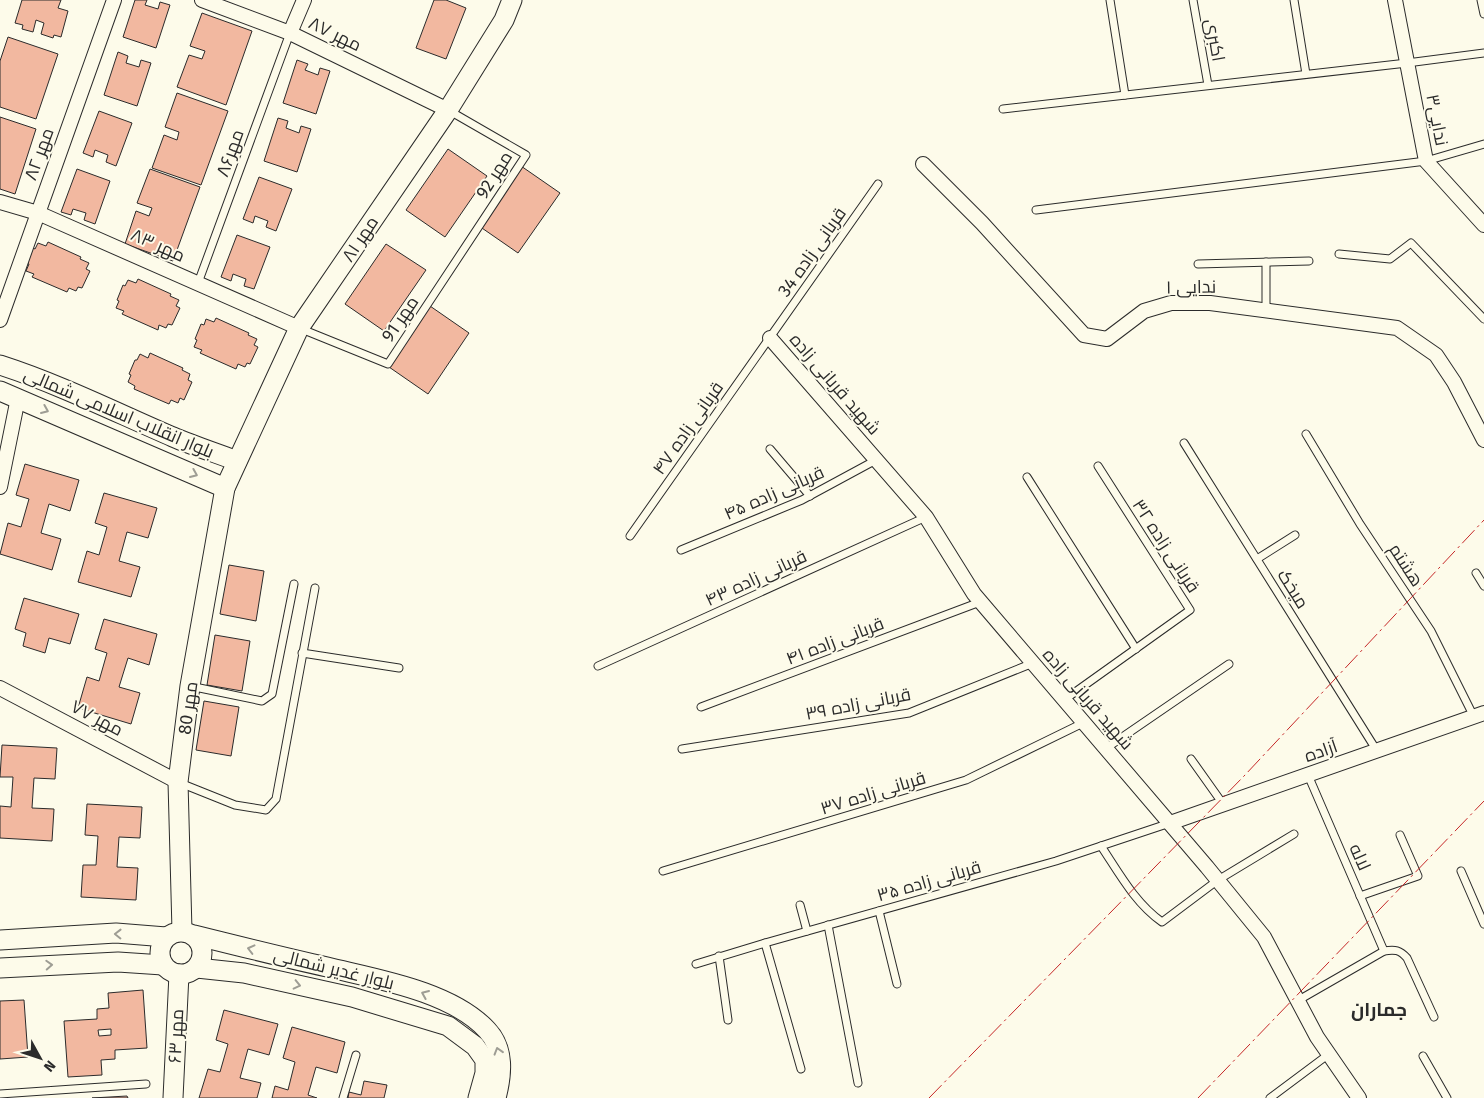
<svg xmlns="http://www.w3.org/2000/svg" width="1484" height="1098" viewBox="0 0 1484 1098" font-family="'Fira Sans',Cairo,sans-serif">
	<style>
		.building { fill: #f2b8a0; stroke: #2b2b2b; fill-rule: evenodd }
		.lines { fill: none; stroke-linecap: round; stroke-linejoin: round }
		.lane-casing { stroke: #2b2b2b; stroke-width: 9 }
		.street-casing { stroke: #2b2b2b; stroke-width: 16 }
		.secondary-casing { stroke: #2b2b2b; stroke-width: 21 }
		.lane { stroke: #fdfbea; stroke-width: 7 }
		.street { stroke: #fdfbea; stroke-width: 14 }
		.secondary { stroke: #fdfbea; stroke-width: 19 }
		.power { stroke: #c62828; stroke-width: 1; stroke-dasharray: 18 4 2.5 4; stroke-linecap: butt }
		.oneway { stroke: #9e9d94 }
		.labels { text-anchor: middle; stroke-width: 4; stroke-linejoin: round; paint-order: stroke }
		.street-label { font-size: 18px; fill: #2b2b2b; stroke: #fdfbea }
		.neighbourhood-label { font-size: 19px; font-weight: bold; fill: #2b2b2b; stroke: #fdfbea }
	</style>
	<rect width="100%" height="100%" fill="#fdfbea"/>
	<g class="building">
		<polygon points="22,0 61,0 58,8 68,11 61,37 54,35 53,38 41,34 44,23 36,20 33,32 22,29 23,25 15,23"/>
		<polygon points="135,0 147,0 145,5 158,9 160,2 170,5 156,48 123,37"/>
		<polygon points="434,0 446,0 466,8 446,59 416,48"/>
		<polygon points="202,13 252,31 226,105 177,87 189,55 202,59 205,51 190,46"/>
		<polygon points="8,37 58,54 36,119 0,107 0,61"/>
		<polygon points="118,52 128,56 126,63 139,67 141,60 151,63 137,106 104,95"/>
		<polygon points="297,60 308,64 305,70 318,75 320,68 330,71 316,114 283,103"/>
		<polygon points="177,93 228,111 201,185 152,168 164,135 177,140 179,132 165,127"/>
		<polygon points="99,111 132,123 116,166 106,162 108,155 95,150 93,157 83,153"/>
		<polygon points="0,117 36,129 15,194 0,189"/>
		<polygon points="278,118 288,121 286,128 299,133 301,126 311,129 297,172 264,161"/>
		<polygon points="448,149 487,176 445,237 406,210"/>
		<polygon points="521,166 560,193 518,253 479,226"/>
		<polygon points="77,169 110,181 95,224 84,220 86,213 73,209 71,215 61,212"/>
		<polygon points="150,169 200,187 173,261 125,244 136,211 149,216 152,208 137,203"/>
		<polygon points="259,177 292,189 276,231 266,227 268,221 255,216 253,223 243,219"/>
		<polygon points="237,235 270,247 254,289 244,286 246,279 233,274 231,281 221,277"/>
		<polygon points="48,242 81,257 80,259 89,263 86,269 90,271 82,288 78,287 76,291 69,288 67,292 32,277 34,274 26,271 29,264 27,263 33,248 35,249 38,243 46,246"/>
		<polygon points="386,244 426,270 384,331 345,304"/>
		<polygon points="138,279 171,294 170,296 179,300 176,306 180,308 172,325 168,324 166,328 159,325 158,330 122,314 124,311 116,308 119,301 117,300 123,285 125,286 128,280 136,283"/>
		<polygon points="430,306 469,333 428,394 389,367"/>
		<polygon points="216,318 249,333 248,335 257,339 254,345 258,347 250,364 247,363 245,367 238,364 236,369 200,353 202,350 194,347 197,340 195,339 201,324 204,325 206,319 214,322"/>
		<polygon points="150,353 183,368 182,370 190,374 188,380 192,382 184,400 180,398 178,403 171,400 169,404 134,389 135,386 128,382 131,375 129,374 135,360 137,360 140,354 148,358"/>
		<polygon points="25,464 79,480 70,511 49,504 41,533 61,539 52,570 0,554 8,523 21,527 29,499 16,495"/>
		<polygon points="104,493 157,508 148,538 127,532 119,561 140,567 131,597 78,582 87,551 99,555 107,527 95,523"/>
		<polygon points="229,565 264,571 256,621 220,614"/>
		<polygon points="24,598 79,614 70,644 49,638 45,653 23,646 26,633 15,629"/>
		<polygon points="104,619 157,634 149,665 128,658 119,687 140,693 131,724 78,708 87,677 99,681 107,653 95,649"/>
		<polygon points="215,635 250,641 242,691 207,685"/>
		<polygon points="204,701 239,707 231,756 196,750"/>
		<polygon points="2,745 57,748 55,779 34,778 32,808 54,809 52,841 0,838 0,806 11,807 13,777 0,777"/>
		<polygon points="87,804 142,807 140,838 119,837 117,867 138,868 136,900 81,897 83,865 96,865 98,836 85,835"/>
		<path d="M 143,990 L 147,1048 L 115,1050 L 115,1059 L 101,1060 L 102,1075 L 68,1077 L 64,1021 L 97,1019 L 97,1009 L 109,1008 L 108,993 ZM 111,1029 L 111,1035 L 99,1036 L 98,1030 Z"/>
		<polygon points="24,1000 28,1057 0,1059 0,1001"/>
		<polygon points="224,1010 278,1024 269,1055 248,1049 240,1078 261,1083 257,1098 199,1098 208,1069 220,1072 228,1044 216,1040"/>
		<polygon points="292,1027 345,1042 337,1073 316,1067 308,1095 317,1098 272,1098 275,1086 288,1090 295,1062 283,1058"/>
		<polygon points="364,1081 387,1085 384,1098 348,1098 349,1092 361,1095"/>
		<polygon points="127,1096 128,1098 92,1098"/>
	</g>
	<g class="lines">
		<defs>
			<g id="lane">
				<polyline points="1110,0 1125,95"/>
				<polyline points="1193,0 1208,85"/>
				<polyline points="1294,0 1306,74"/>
				<polyline points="1481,0 1484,14"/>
				<polyline points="1003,109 1407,63 1484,53"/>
				<polyline points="1036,210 1426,161 1484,144"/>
				<polyline points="1339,254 1390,259 1411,243 1484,319"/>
				<polyline points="1198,264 1309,261"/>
				<polyline points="198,283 290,33"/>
				<polyline points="1266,311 1266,262"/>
				<polyline points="299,328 388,364 526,155 448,110"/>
				<polyline points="1306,434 1360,524 1431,631 1474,717"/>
				<polyline points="1184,443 1377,751"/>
				<polyline points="770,449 810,496"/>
				<polyline points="1027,477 1136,649"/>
				<polyline points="630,536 878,184"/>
				<polyline points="681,550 802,500 876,460"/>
				<polyline points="1257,559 1295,535"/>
				<polyline points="1476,573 1484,586"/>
				<polyline points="302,653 399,668"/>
				<polyline points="598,666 926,517"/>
				<polyline points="190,686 262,701 272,694 294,584"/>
				<polyline points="1064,700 1190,610 1098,466"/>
				<polyline points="701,707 980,602"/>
				<polyline points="682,749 909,713 1033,663"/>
				<polyline points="1105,749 1229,664"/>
				<polyline points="1191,759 1223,804"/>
				<polyline points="1308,775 1384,951"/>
				<polyline points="180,783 235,805 266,810 276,799 315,588"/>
				<path d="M 1101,846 C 1119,873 1135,903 1162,922 L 1218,880 L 1294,834"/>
				<polyline points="663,871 966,780 1083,723"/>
				<polyline points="1461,871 1484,924"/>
				<polyline points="1360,896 1418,876 1400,835"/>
				<polyline points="800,905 807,931"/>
				<polyline points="879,911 897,984"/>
				<polyline points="828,925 858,1083"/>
				<polyline points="765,943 801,1069"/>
				<polyline points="719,956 728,1020"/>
				<polyline points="696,964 765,943 1056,861 1170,823"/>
				<path d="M 1297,1001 L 1384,951 C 1395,949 1400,950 1407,958 L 1434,1017"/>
				<polyline points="1423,1056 1447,1098"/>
				<polyline points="0,1094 146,1084"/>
				<polyline points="343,1098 356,1055"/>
				<polyline points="1270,1098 1329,1054"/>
			</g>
			<g id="street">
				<polyline points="202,0 290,33 448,110"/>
				<polyline points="1395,0 1426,161 1484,225"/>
				<polyline points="290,33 304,0"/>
				<polyline points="923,164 982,223 1084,335 1107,339 1144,311 1171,303 1210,303 1397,328 1436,355 1454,382 1484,440"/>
				<polyline points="0,202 38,213 299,328"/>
				<polyline points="0,320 114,0"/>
				<polyline points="770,338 926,517 974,594 1207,867 1264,937 1317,1037 1359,1098"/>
				<polyline points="0,487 18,398"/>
				<polyline points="0,688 178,782"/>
				<polyline points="1170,823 1484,713"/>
			</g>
			<g id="secondary">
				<path d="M 0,365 C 59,384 115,412 173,437 C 194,446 216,453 237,461"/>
				<polyline points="0,391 225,488"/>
				<polyline points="182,931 178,782 190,686 225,488 299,328 448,110 504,20 512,0"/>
				<circle cx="181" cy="953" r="21"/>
				<path d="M 194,935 C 238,946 282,957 327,967 C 376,979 451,991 487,1030 C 505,1049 502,1075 496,1098"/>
				<polyline points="0,940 116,933 166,937"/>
				<polyline points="0,968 118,962 163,965"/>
				<polyline points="197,968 244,973 352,997 448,1026 475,1046 485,1060 485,1073 478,1098"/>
				<polyline points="173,1098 179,974"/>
			</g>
		</defs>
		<use href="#lane" class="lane-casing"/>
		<use href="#street" class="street-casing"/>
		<use href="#secondary" class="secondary-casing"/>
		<use href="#lane" class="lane"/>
		<use href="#street" class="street"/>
		<use href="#secondary" class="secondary"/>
		<g class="power">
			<polyline points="929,1098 1245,775 1484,520"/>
			<polyline points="1198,1098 1484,801"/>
		</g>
	</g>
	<defs><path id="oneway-chevron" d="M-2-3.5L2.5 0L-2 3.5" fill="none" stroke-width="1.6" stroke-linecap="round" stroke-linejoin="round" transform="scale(1.25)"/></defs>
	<g class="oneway">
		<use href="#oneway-chevron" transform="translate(45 410) rotate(23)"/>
		<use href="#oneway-chevron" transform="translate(194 474) rotate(23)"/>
		<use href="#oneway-chevron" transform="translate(118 934) rotate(-179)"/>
		<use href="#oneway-chevron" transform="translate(251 949) rotate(-166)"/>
		<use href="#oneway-chevron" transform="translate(49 965) rotate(-3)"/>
		<use href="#oneway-chevron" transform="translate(297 985) rotate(13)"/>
		<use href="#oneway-chevron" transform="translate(425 994) rotate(-157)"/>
		<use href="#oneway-chevron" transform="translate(498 1051) rotate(-107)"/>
	</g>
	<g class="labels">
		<g class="street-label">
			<text transform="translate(335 34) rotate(26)" y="6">مهر ۸۷</text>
			<text transform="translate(1215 40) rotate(80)" y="6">اکبری</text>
			<text transform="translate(1437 120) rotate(79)" y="6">ندایی۳</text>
			<text transform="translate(230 153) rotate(-70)" y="6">مهر۸۶</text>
			<text transform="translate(39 154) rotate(-70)" y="6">مهر ۸۲</text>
			<text transform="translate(494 175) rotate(-58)" y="6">مهر 92</text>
			<text transform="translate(360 239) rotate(-56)" y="6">مهر ۸۱</text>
			<text transform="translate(158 245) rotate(24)" y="6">مهر ۸۳</text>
			<text transform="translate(812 252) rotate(-55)" y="6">قربانی زاده 34</text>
			<text transform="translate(1191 287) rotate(-1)" y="6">ندایی ۱</text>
			<text transform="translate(400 319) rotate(-56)" y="6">مهر 91</text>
			<text transform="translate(835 384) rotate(49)" y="6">شهید قربانی زاده</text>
			<text transform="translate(119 413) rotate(23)" y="6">بلوار انقلاب اسلامی شمالی</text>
			<text transform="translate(688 428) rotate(-55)" y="6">قربانی زاده ۴۷</text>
			<text transform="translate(774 493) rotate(-24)" y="6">قربانی زاده ۴۵</text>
			<text transform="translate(1166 546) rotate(57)" y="6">قربانی زاده ۳۲</text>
			<text transform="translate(1406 565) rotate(57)" y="6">هشتم</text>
			<text transform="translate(756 578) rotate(-25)" y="6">قربانی زاده ۴۳</text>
			<text transform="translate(1293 589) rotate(58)" y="6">میخک</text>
			<text transform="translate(835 641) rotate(-21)" y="6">قربانی زاده ۴۱</text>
			<text transform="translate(1088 699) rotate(49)" y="6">شهید قربانی زاده</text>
			<text transform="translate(858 704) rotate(-11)" y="6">قربانی زاده ۳۹</text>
			<text transform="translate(188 708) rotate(-82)" y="6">مهر 80</text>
			<text transform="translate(97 718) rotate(28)" y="6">مهر ۷۷</text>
			<text transform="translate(1321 751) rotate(-19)" y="6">آزاده</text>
			<text transform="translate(873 793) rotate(-17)" y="6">قربانی زاده ۳۷</text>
			<text transform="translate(1360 857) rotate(66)" y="6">لاله</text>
			<text transform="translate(929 881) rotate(-16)" y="6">قربانی زاده ۳۵</text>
			<text transform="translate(334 969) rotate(14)" y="6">بلوار غدیر شمالی</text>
			<text transform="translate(176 1036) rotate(-87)" y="6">مهر ۶۳</text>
		</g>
		<g class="neighbourhood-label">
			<text x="1379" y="1016">جماران</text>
		</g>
	</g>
	<g transform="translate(40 1058) rotate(130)" stroke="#fdfbea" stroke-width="4" paint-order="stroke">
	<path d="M0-4L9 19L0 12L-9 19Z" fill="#2b2b2b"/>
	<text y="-8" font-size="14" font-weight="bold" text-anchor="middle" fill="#2b2b2b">N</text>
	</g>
</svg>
